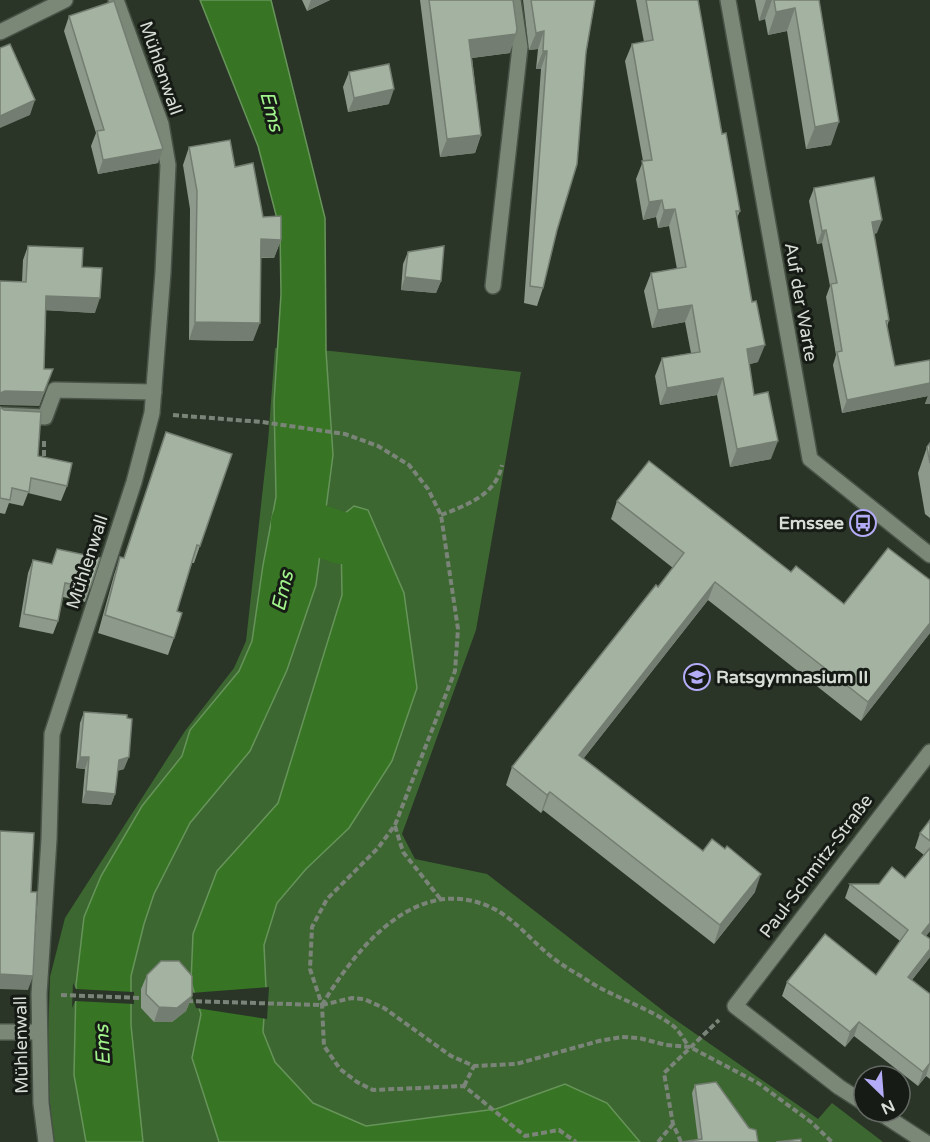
<svg xmlns="http://www.w3.org/2000/svg" width="930" height="1142" viewBox="0 0 930 1142" font-family="'Varela Round',sans-serif">
	<style>
		.green { fill: #3c6730 }
		.water { fill: #377525; stroke: #67945a; stroke-width: 1.5 }
		.pier { fill: #2a3527 }
		.lines { fill: none; stroke-linecap: round; stroke-linejoin: round }
		.river { stroke: #377525; stroke-width: 52 }
		.minor-casing { stroke: #495347; stroke-width: 18 }
		.path { stroke: #7b8479; stroke-width: 4; stroke-dasharray: 6 3; stroke-linecap: butt }
		.minor { stroke: #7b8878; stroke-width: 15 }
		.wall { fill: #8d998a }
		.shaded-wall { fill: #737d71 }
		.building { fill: #a4b2a1; stroke: #737d71; stroke-width: 1.5 }
		.labels { text-anchor: middle; stroke-width: 6; stroke-linejoin: round; paint-order: stroke }
		.street-label { font-size: 18px; fill: #d7ded5; stroke: #161b15 }
		.poi-label { font-size: 18px; font-weight: bold; fill: #d7ded5; stroke: #161b15; text-anchor: end }
		.water-label { font-size: 20px; font-style: italic; fill: #a1f38b; stroke: #161b15 }
	</style>
	<rect width="100%" height="100%" fill="#2a3527"/>
	<polygon class="green" points="275,348 331,351 521,372 476,630 402,834 415,859 487,874 670,1016 818,1119 832,1103 883,1142 54,1142 47,1074 50,977 65,918 185,731 234,668 246,641 268,442"/>
	<g class="water">
		<polygon points="200,0 271,0 325,218 326,351 333,455 316,585 287,670 250,751 190,823 154,894 144,924 131,976 131,1025 143,1142 86,1142 74,1075 76,985 84,917 101,876 142,806 182,756 190,730 239,671 252,641 263,565 276,497 274,402 281,294 280,230 258,146"/>
		<polygon points="354,506 368,510 404,593 417,688 392,761 349,828 306,869 277,903 264,945 266,987 263,1032 275,1062 313,1103 366,1126 496,1109 565,1084 607,1103 640,1142 219,1142 192,1058 201,1014 191,982 193,934 217,871 278,803 342,595 341,538 344,514"/>
	</g>
	<g class="pier">
		<polygon points="73,983 76,989 134,992 134,1004 75,1001 72,1008"/>
		<polygon points="269,987 267,1019 196,1008 191,993"/>
	</g>
	<g class="lines">
		<polyline class="river" points="297,523 341,538"/>
		<defs>
			<g id="minor">
				<polyline points="728,0 810,459 930,555"/>
				<polyline points="0,32 65,0"/>
				<polyline points="493,286 520,47 513,0"/>
				<polyline points="0,415 45,417 55,390 154,392"/>
				<polyline points="0,1032 39,1032"/>
				<polyline points="864,1103 839,1087 735,1006 930,752"/>
				<polyline points="879,1112 925,1142"/>
				<polyline points="46,1142 41,1103 39,994 49,839 52,734 134,482 152,413 163,272 168,165 161,124 116,0"/>
			</g>
		</defs>
		<use href="#minor" class="minor-casing"/>
		<g class="path">
			<polyline points="173,415 262,422 345,434 378,446 409,465 428,489 441,515 458,629 455,671 395,825 378,848 327,899 312,927 310,969 322,1005 324,1046 340,1069 357,1082 373,1090 464,1086 525,1136 559,1130 576,1142"/>
			<polyline points="44,456 44,438"/>
			<path d="M 441,515 C 467,505 496,495 502,465"/>
			<polyline points="395,826 403,852 442,901"/>
			<polyline points="61,995 141,998"/>
			<polyline points="187,1001 322,1005 352,998 364,999 384,1008 451,1056 474,1066 516,1064 599,1041 622,1037 639,1038 666,1045 690,1047 758,1083 811,1122 832,1142"/>
			<path d="M 322,1005 C 355,950 415,873 490,907 C 515,918 532,942 553,958 C 563,966 574,972 584,978 C 611,997 646,1006 672,1025 C 679,1030 684,1040 689,1047"/>
			<polyline points="464,1086 474,1066"/>
			<polyline points="658,1142 673,1124"/>
			<polyline points="681,1142 673,1124 664,1073 719,1020"/>
		</g>
		<use href="#minor" class="minor"/>
	</g>
	<g class="wall">
		<polygon points="302,0 330,0 307,11"/>
		<polygon points="420,0 513,0 510,53 472,58 481,135 475,153 440,157"/>
		<polygon points="523,0 595,0 557,230 543,288 537,306 524,303 541,69 536,69 538,49 529,50"/>
		<polygon points="636,0 698,0 722,134 740,211 737,218 758,362 749,364 754,395 771,459 730,467 717,395 660,405 655,376 662,358 691,353 685,322 652,328 644,291 651,273 677,269 669,226 658,228 656,217 643,220 636,179 643,161 625,61 632,44 644,42"/>
		<polygon points="755,0 819,0 831,145 806,149 787,31 768,35 765,19 759,21"/>
		<polygon points="69,16 158,163 98,174 91,146 96,133 64,31"/>
		<polygon points="349,72 389,104 348,112 343,87"/>
		<polygon points="189,147 235,167 263,217 281,240 274,258 261,258 253,341 189,340 190,209 183,165"/>
		<polygon points="814,188 877,233 874,234 889,320 887,327 895,366 930,360 930,404 925,404 928,396 842,413 833,365 836,355 826,297 830,286 822,243 817,244 809,201"/>
		<polygon points="28,246 82,267 95,313 46,310 44,369 53,369 39,406 22,282 23,260"/>
		<polygon points="408,252 441,281 436,293 401,290 403,264"/>
		<polygon points="0,407 38,456 67,486 61,501 28,493 23,506 9,503 5,514 0,513"/>
		<polygon points="166,432 232,454 194,563 192,563 177,611 174,638 168,655 98,633 114,575 120,557 124,558"/>
		<polygon points="930,443 930,518 925,514 918,473 927,447"/>
		<polygon points="617,501 791,572 844,604 930,580 930,633 861,721 708,600 583,759 755,892 714,944 543,810 541,813 506,785 512,767 673,568 611,519"/>
		<polygon points="57,549 90,588 85,602 63,597 58,621 53,634 19,627 28,573 33,560 52,564"/>
		<polygon points="84,712 124,769 117,771 115,794 111,805 82,803 85,769 76,768 80,723"/>
		<polygon points="930,820 930,931 926,936 930,957 912,980 930,994 930,1079 926,1076 918,1086 854,1036 845,1047 782,996 787,982 876,975 900,941 845,898 850,884 879,884 905,878 924,855 915,848 920,833"/>
		<polygon points="147,975 192,996 186,1011 172,1022 154,1022 141,1008 141,989"/>
		<polygon points="695,1085 758,1142 698,1140 692,1093"/>
	</g>
	<g class="shaded-wall">
		<polygon points="311,0 330,0 307,11"/>
		<polygon points="766,0 772,0 765,19 759,21"/>
		<polygon points="795,8 787,31 768,35 776,12"/>
		<polygon points="544,31 538,49 529,50 536,33"/>
		<polygon points="516,34 510,53 463,59 469,40"/>
		<polygon points="543,51 547,51 541,69 536,69"/>
		<polygon points="394,89 389,104 348,112 354,98"/>
		<polygon points="35,100 30,115 0,128 0,116"/>
		<polygon points="839,122 831,145 806,149 815,127"/>
		<polygon points="481,135 475,153 440,157 447,139"/>
		<polygon points="163,149 158,163 98,174 103,160"/>
		<polygon points="662,200 656,217 643,220 649,202"/>
		<polygon points="675,209 669,226 658,228 664,210"/>
		<polygon points="882,220 877,233 867,235 872,222"/>
		<polygon points="826,230 822,243 817,244 822,231"/>
		<polygon points="261,239 281,240 274,258 255,257"/>
		<polygon points="405,277 441,281 436,293 401,290"/>
		<polygon points="46,296 100,298 95,313 41,310"/>
		<polygon points="692,305 685,322 652,328 658,310"/>
		<polygon points="195,322 260,323 253,341 189,340"/>
		<polygon points="765,345 758,362 740,367 747,349"/>
		<polygon points="53,369 39,406 0,405 0,393"/>
		<polygon points="723,378 717,395 660,405 667,388"/>
		<polygon points="930,383 930,404 925,404 928,396 842,413 847,400"/>
		<polygon points="778,441 771,459 730,467 737,449"/>
		<polygon points="715,582 708,600 572,773 579,755"/>
		<polygon points="930,623 930,633 861,721 868,702"/>
		<polygon points="80,757 89,757 85,769 76,768"/>
		<polygon points="129,757 124,769 114,771 119,760"/>
		<polygon points="86,791 115,794 111,805 82,803"/>
		<polygon points="550,792 543,810 541,813 547,795"/>
		<polygon points="761,874 755,892 714,944 720,925"/>
		<polygon points="930,923 930,931 917,948 922,933"/>
		<polygon points="930,949 930,957 903,991 908,977"/>
		<polygon points="0,974 33,976 28,990 0,989"/>
		<polygon points="192,996 186,1011 172,1022 154,1022 159,1007"/>
		<polygon points="859,1022 854,1036 845,1047 850,1032"/>
		<polygon points="930,1063 926,1076 918,1086 923,1072"/>
	</g>
	<g class="building">
		<polygon points="429,0 513,0 517,29 516,34 469,40 481,135 447,139"/>
		<polygon points="531,0 595,0 586,52 577,164 557,230 543,288 530,286 547,51 543,51 544,31 536,33"/>
		<polygon points="646,0 698,0 722,134 726,133 740,211 736,211 752,302 756,301 757,305 765,345 747,349 754,395 768,392 778,441 737,449 723,378 667,388 662,358 700,352 692,305 658,310 651,273 686,267 675,209 664,210 662,200 649,202 642,161 652,160 632,44 653,40"/>
		<polygon points="774,0 819,0 839,122 815,127 795,8 776,12"/>
		<polygon points="114,1 163,149 103,160 97,131 104,130 69,16"/>
		<polygon points="10,44 35,100 0,116 0,48"/>
		<polygon points="389,64 394,89 354,98 349,72"/>
		<polygon points="230,140 235,167 253,163 263,217 281,216 281,240 261,239 260,323 195,322 197,191 189,147"/>
		<polygon points="874,177 882,220 872,222 889,320 886,321 895,366 930,360 930,383 847,400 837,352 842,351 831,284 837,283 826,230 822,231 814,188"/>
		<polygon points="28,246 83,248 82,267 102,268 100,298 46,296 44,369 53,369 44,392 5,391 0,393 0,281 26,282"/>
		<polygon points="444,246 441,281 405,277 408,252"/>
		<polygon points="0,407 4,410 41,412 38,456 72,463 67,486 31,478 29,492 12,488 10,500 0,498"/>
		<polygon points="166,432 232,454 200,546 197,545 177,611 182,613 174,638 105,615 120,557 124,558"/>
		<polygon points="930,443 930,463 927,447"/>
		<polygon points="649,461 791,572 796,566 844,604 888,548 930,580 930,623 868,702 715,582 579,755 703,851 712,839 725,849 727,846 761,874 720,925 550,792 547,795 512,767 656,585 658,587 684,553 617,501"/>
		<polygon points="57,549 100,558 90,588 65,583 58,621 24,614 33,560 52,564"/>
		<polygon points="84,712 127,715 127,718 132,719 129,757 119,760 115,794 86,791 89,757 80,757"/>
		<polygon points="930,820 930,841 920,833"/>
		<polygon points="0,831 34,833 31,892 37,892 33,976 0,974"/>
		<polygon points="930,848 930,923 922,933 930,939 930,949 908,977 930,994 930,1063 923,1072 859,1022 850,1032 787,982 825,934 876,975 908,930 850,884 879,884 892,867 905,878"/>
		<polygon points="161,961 179,961 192,976 192,996 177,1008 159,1007 146,994 147,975"/>
		<polygon points="716,1082 749,1128 756,1130 758,1142 682,1142 702,1139 695,1085"/>
		<polygon points="801,1139 801,1142 776,1142"/>
	</g>
	<defs>
		<symbol id="bus-ring" viewBox="-11 -11 22 22"><circle r="9.5" fill="#161b15" stroke="#b5acf8" stroke-width="1.5"/><path d="M-5-6H5V4H4V6H2V4H-2V6H-4V4H-5ZM-3.5-4V0h7V-4ZM-3.5 1.2v1.5H-2V1.2ZM2 1.2v1.5H3.5V1.2Z" fill="#b5acf8"/></symbol>
		<symbol id="school-ring" viewBox="-11 -11 22 22"><circle r="9.5" fill="#161b15" stroke="#b5acf8" stroke-width="1.5"/><path d="M0-5L7-2L0 1L-7-2ZM-4 1L0 2.5L4 1V4Q0 6-4 4Z" fill="#b5acf8"/></symbol>
	</defs>
	<g fill-rule="evenodd">
		<use href="#bus-ring" x="848" y="508" width="30" height="30"/>
		<use href="#school-ring" x="682" y="662" width="30" height="30"/>
	</g>
	<g class="labels">
		<g class="street-label">
			<text transform="translate(161 68) rotate(71)" y="6">Mühlenwall</text>
			<text transform="translate(801 302) rotate(80)" y="6">Auf der Warte</text>
			<text transform="translate(87 562) rotate(-72)" y="6">Mühlenwall</text>
			<text transform="translate(816 866) rotate(-53)" y="6">Paul-Schmitz-Straße</text>
			<text transform="translate(21 1045) rotate(-91)" y="6">Mühlenwall</text>
		</g>
		<g class="poi-label">
			<text x="844" y="529">Emssee</text>
			<text x="716" y="683" text-anchor="start">Ratsgymnasium II</text>
		</g>
		<g class="water-label">
			<text transform="translate(272 111) rotate(75)" y="7">Ems</text>
			<text transform="translate(282 591) rotate(-77)" y="7">Ems</text>
			<text transform="translate(102 1045) rotate(-93)" y="7">Ems</text>
		</g>
	</g>
	<g transform="translate(882 1094) rotate(155)"><circle r="28" fill="#161b15" stroke="#636962" stroke-width="1.5"/>
	<path d="M0-4.5L10 22L0 15L-10 22Z" fill="#b5acf8"/>
	<text y="-9" font-size="16" font-weight="bold" text-anchor="middle" fill="#d7ded5">N</text>
	</g>
</svg>
